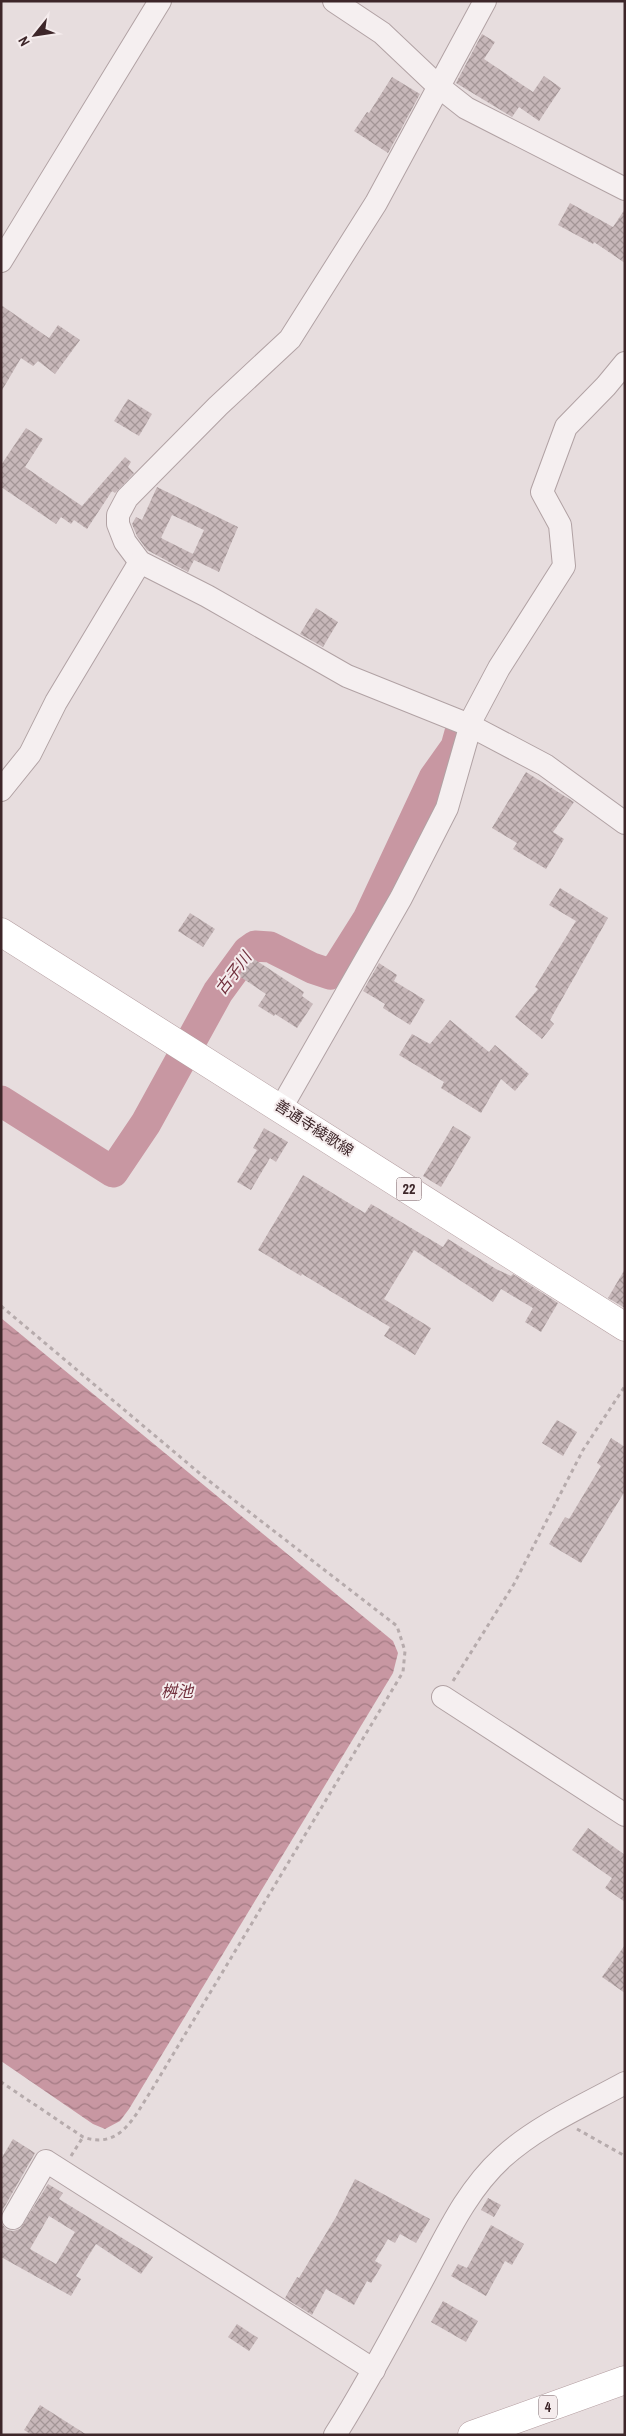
<svg xmlns="http://www.w3.org/2000/svg" width="626" height="2436" viewBox="0 0 626 2436" font-family="'Archivo Narrow','Noto Sans JP',sans-serif">
	<style>
		.water { fill: url(#water-waves) }
		.lines { fill: none; stroke-linecap: round; stroke-linejoin: round }
		.river { stroke: #c897a2; stroke-width: 31 }
		.building { fill: url(#building-cross-hatch); fill-rule: evenodd }
		.minor-casing { stroke: #b1a2a4; stroke-width: 24 }
		.major-casing { stroke: #b39c9f; stroke-width: 29 }
		.path { stroke: #b6abac; stroke-width: 3; stroke-dasharray: 4 4; stroke-linecap: butt }
		.minor { stroke: #f5eff0; stroke-width: 22 }
		.major { stroke: #fff; stroke-width: 28 }
		.labels { text-anchor: middle; stroke-width: 4; stroke-linejoin: round; paint-order: stroke }
		.shield { fill: #f5eced; stroke: #746164; stroke-width: 1 }
		.shield-label { font-size: 14px; font-weight: bold; fill: #3d2629 }
		.street-label { font-size: 15px; fill: #3d2629; stroke: #f5eced }
		.water-label { font-size: 16px; font-style: italic; fill: #71303d; stroke: #f5eced }
	</style>
	<defs>
		<pattern id="water-waves" width="16" height="10" patternUnits="userSpaceOnUse" patternTransform="scale(1.25)"><rect width="16" height="10" fill="#c897a2"/><path d="M0 5q4-4 8 0t8 0" fill="none" stroke="#a47b84"/></pattern>
		<pattern id="building-cross-hatch" width="8" height="8" patternUnits="userSpaceOnUse" patternTransform="scale(1.25)"><rect width="8" height="8" fill="#c7b7b9"/><path d="M0 0l8 8M0 8l8-8" fill="none" stroke="#a39596"/></pattern>
	</defs>
	<rect width="100%" height="100%" fill="#e7ddde"/>
	<polygon class="water" points="1,1318 393,1641 398,1653 393,1673 129,2109 120,2121 105,2129 93,2124 1,2061"/>
	<g class="lines">
		<polyline class="river" points="1,1101 113,1172 146,1123 218,992 248,951 255,946 270,947 312,968 330,974 339,965 368,919 434,778 456,747 461,729"/>
	</g>
	<g class="building">
		<polygon points="482,34 495,42 484,59 533,92 544,76 561,88 539,121 519,107 512,117 456,83"/>
		<polygon points="392,77 420,94 388,153 354,131 367,112 369,113"/>
		<polygon points="570,203 613,227 625,209 625,263 594,242 593,244 558,225"/>
		<polygon points="1,305 49,338 58,325 80,340 55,374 38,361 33,366 21,358 1,392"/>
		<polygon points="128,399 152,414 139,436 114,421"/>
		<polygon points="26,428 43,439 25,467 82,506 125,457 131,462 128,467 134,473 115,493 112,491 87,529 74,520 71,524 61,517 56,524 1,487 1,465"/>
		<path d="M 157,487 L 238,527 L 219,572 L 194,560 L 188,572 L 147,550 L 137,536 L 132,524 L 136,517 L 142,520 ZM 172,515 L 204,530 L 193,554 L 161,538 Z"/>
		<polygon points="316,608 338,622 323,647 300,634"/>
		<polygon points="526,772 574,802 553,832 564,839 546,869 513,849 517,843 492,828"/>
		<polygon points="560,888 608,918 550,1020 554,1024 542,1039 515,1017 538,989 535,987 576,921 549,905"/>
		<polygon points="190,913 215,929 203,947 178,931"/>
		<polygon points="251,957 304,992 302,996 313,1004 297,1028 275,1014 274,1016 258,1006 266,994 239,976"/>
		<polygon points="379,963 397,975 394,981 425,1000 410,1025 383,1008 385,1004 363,991"/>
		<polygon points="450,1020 489,1052 495,1045 529,1074 515,1091 501,1079 481,1113 441,1088 444,1082 399,1055 412,1034 430,1044"/>
		<polygon points="453,1126 471,1137 441,1187 423,1176"/>
		<polygon points="264,1128 288,1142 276,1162 270,1158 251,1190 237,1182 257,1150 253,1148"/>
		<polygon points="303,1175 365,1213 371,1204 443,1247 448,1239 496,1269 511,1276 513,1274 558,1303 541,1332 525,1322 533,1308 501,1289 493,1302 414,1250 384,1299 431,1328 415,1355 384,1336 390,1327 302,1274 301,1276 258,1250"/>
		<polygon points="625,1269 625,1308 608,1298"/>
		<polygon points="557,1420 577,1432 563,1456 542,1443"/>
		<polygon points="611,1438 625,1447 625,1491 581,1563 549,1544 565,1517 569,1519 601,1466 597,1463"/>
		<polygon points="588,1828 625,1855 625,1902 605,1888 612,1878 572,1850"/>
		<polygon points="625,1945 625,1993 602,1977"/>
		<polygon points="13,2139 35,2153 1,2213 1,2159"/>
		<polygon points="355,2179 430,2219 416,2243 400,2234 395,2243 388,2239 375,2261 382,2265 371,2283 367,2281 354,2305 326,2289 312,2315 285,2298 297,2277 299,2278 336,2217"/>
		<path d="M 48,2184 L 63,2193 L 59,2199 L 153,2257 L 141,2274 L 96,2244 L 76,2276 L 81,2279 L 71,2296 L 1,2257 L 1,2223 L 7,2230 L 13,2231 L 20,2229 ZM 49,2216 L 75,2232 L 56,2264 L 30,2249 Z"/>
		<polygon points="488,2198 501,2205 494,2217 481,2210"/>
		<polygon points="491,2225 524,2244 512,2265 505,2261 486,2296 451,2276 458,2264 467,2268"/>
		<polygon points="443,2301 478,2321 466,2342 431,2322"/>
		<polygon points="237,2324 258,2338 249,2351 228,2337"/>
		<polygon points="40,2405 87,2435 32,2435 24,2430"/>
	</g>
	<g class="lines">
		<defs>
			<g id="minor">
				<polyline points="334,1 382,33 438,86 466,108 625,189"/>
				<polyline points="485,1 376,203 290,339 218,406 127,498 118,515 118,524 125,542 140,562 207,596 347,676 469,725 545,765 625,823"/>
				<polyline points="1,261 160,1"/>
				<polyline points="1,790 30,754 56,702 140,562"/>
				<polyline points="281,1108 401,898 447,808 473,717 499,668 564,566 560,525 542,492 566,427 606,386 625,363"/>
				<polyline points="443,1697 625,1815"/>
				<polyline points="13,2218 46,2161 374,2370"/>
				<path d="M 335,2435 C 368,2383 396,2329 425,2275 C 447,2234 467,2190 502,2158 C 537,2126 583,2106 625,2083"/>
			</g>
			<g id="major">
				<polyline points="1,932 625,1327"/>
				<polyline points="472,2435 625,2380"/>
			</g>
		</defs>
		<use href="#minor" class="minor-casing"/>
		<use href="#major" class="major-casing"/>
		<g class="path">
			<path d="M 1,1306 L 204,1477 L 397,1626 L 405,1651 L 403,1672 L 151,2091 C 134,2117 120,2150 83,2137 L 1,2082"/>
			<polyline points="453,1681 514,1584 583,1450 625,1386"/>
			<polyline points="577,2129 625,2156"/>
			<polyline points="71,2156 83,2137"/>
		</g>
		<use href="#minor" class="minor"/>
		<use href="#major" class="major"/>
	</g>
	<g class="labels">
		<g class="shield">
			<rect x="396.5" y="1177.5" width="25" height="23" rx="4"/>
			<rect x="539" y="2395.5" width="18" height="23" rx="4"/>
		</g>
		<g class="shield-label">
			<text x="409" y="1194">22</text>
			<text x="548" y="2412">4</text>
		</g>
		<g class="street-label">
			<text transform="translate(314 1128) rotate(33)" y="5">善通寺綾歌線</text>
		</g>
		<g class="water-label">
			<text transform="translate(233 973) rotate(-53)" y="6">古子川</text>
			<text x="177" y="1697">桝池</text>
		</g>
	</g>
	<rect width="626" height="2436" fill="none" stroke="#3d2629" stroke-width="5"/>
	<g transform="translate(35 35) rotate(240)" stroke="#f5eced" stroke-width="4" paint-order="stroke">
	<path d="M0-4L9 19L0 12L-9 19Z" fill="#3d2629"/>
	<text y="-8" font-size="14" font-weight="bold" text-anchor="middle" fill="#3d2629">N</text>
	</g>
</svg>
